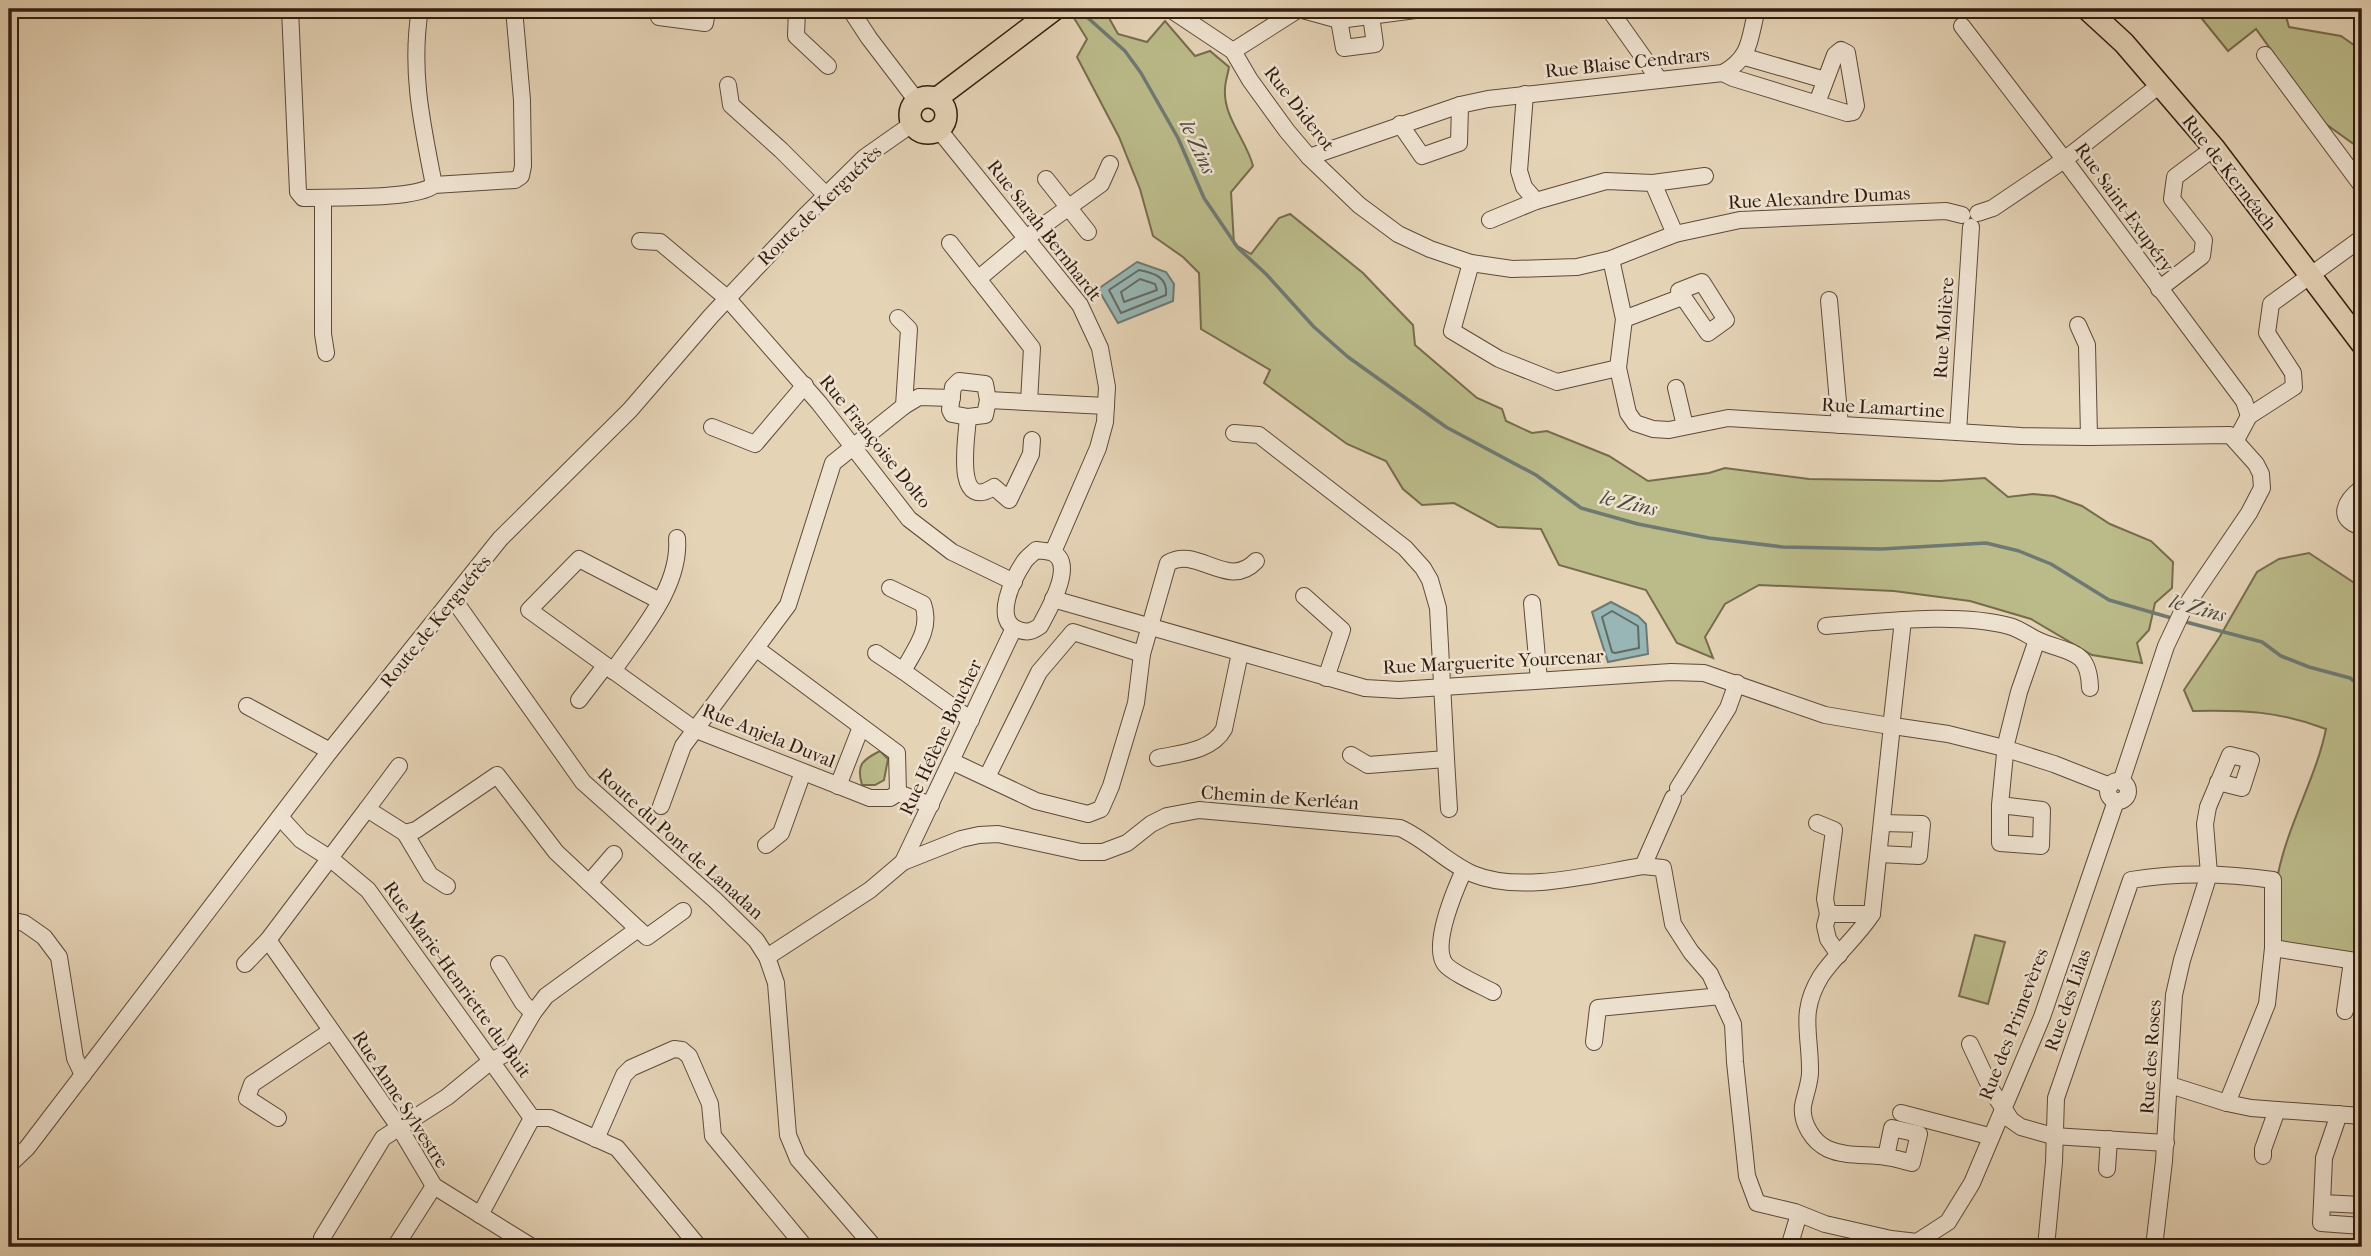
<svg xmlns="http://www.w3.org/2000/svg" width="2371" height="1256" viewBox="0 0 2371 1256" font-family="'IM FELL French Canon',serif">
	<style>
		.green { fill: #bbba89; stroke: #766c4c; stroke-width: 2 }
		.water { fill: #97b6b5; stroke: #6e7973; stroke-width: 2 }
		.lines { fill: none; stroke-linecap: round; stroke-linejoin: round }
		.shore { stroke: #646a62; stroke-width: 2 }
		.stream { stroke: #6e7973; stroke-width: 3.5 }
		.minor-casing { stroke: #5e4a39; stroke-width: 18 }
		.major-casing { stroke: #311d0f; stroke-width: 24 }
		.minor { stroke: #eee2d0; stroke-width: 16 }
		.major { stroke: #e5d3b6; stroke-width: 21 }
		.labels { text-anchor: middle; stroke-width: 5; stroke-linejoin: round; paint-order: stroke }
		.street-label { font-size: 19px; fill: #311d0f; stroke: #eee2d0 }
		.water-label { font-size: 21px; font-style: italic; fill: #504b41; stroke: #eee2d0 }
	</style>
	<rect width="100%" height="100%" fill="#e5d3b6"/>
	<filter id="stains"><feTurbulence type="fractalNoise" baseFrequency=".00286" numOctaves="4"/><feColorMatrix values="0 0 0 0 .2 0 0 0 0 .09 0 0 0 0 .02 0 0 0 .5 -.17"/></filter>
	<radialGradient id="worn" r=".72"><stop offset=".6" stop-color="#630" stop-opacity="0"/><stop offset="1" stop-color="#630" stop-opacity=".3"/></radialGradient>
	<g class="green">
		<path d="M 1071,9 L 1104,9 L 1118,34 L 1147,42 L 1165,21 L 1195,56 L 1210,51 L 1229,67 C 1228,74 1225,82 1225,89 C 1223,117 1247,141 1253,166 L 1231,192 L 1234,244 L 1251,254 L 1279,218 L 1290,214 L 1363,273 L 1382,293 L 1413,325 L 1415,345 L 1477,398 L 1502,409 L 1506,421 L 1532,433 L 1547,431 L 1609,456 L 1648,481 L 1709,473 L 1725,468 L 1809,479 L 1940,481 L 1985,478 L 2008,497 L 2033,494 L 2054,496 L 2082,506 L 2110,524 L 2151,541 L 2173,562 L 2172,588 L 2155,603 L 2149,630 L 2137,643 L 2142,663 L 2092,655 L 2031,619 L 1970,601 L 1894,591 L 1759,585 L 1725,604 L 1705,637 L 1713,658 L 1677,643 L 1646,590 L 1559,565 L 1541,529 L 1498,527 L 1454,503 L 1422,505 L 1403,489 L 1386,461 L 1347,444 L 1264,383 L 1270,370 L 1201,329 L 1199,273 L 1183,257 L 1153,236 L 1140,189 L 1119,137 L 1077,57 L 1087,39 L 1069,10 Z"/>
		<polygon points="2194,9 2284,9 2289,27 2341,36 2361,50 2362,150 2323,122 2256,29 2228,51"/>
		<path d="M 2309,553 L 2362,588 L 2362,955 L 2278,944 C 2278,922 2274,896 2278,874 C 2288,824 2316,778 2326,729 C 2279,711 2244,710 2193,711 L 2184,690 L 2219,638 L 2257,572 L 2279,559 Z"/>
		<path d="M 880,751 L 888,759 L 884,780 L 875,785 L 862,785 C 856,765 862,760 880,751 Z"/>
		<polygon points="1975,935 2005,942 1988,1004 1959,996"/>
	</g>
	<g class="water">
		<polygon points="1137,262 1166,272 1174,284 1173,301 1118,323 1098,289"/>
		<polygon points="1611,602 1638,616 1646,624 1648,654 1608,662 1592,612"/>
	</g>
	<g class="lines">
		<g class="shore">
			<path d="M 1139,270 C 1154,273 1168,277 1166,295 L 1121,313 L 1109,290 Z"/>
			<polygon points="1140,279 1155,284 1157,290 1124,302 1121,292"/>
			<polygon points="1612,611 1638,626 1639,648 1615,653 1612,652 1602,617"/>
		</g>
		<g class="stream">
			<polyline points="1078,9 1125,51 1141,73 1178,138 1204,198 1238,248 1266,274 1314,327 1348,357 1446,427 1536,475 1581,508 1638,524 1709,538 1783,547 1881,549 1986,543 2019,551 2051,564 2109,600 2175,619"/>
			<polyline points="2182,621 2262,642 2281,656 2309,667 2350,678 2362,687"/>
		</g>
		<defs>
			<g id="minor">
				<path d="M 290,9 L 298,192 L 303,198 C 331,197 416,200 434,185 L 515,180 L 521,176 L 523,166 L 522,100 L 514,9"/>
				<path d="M 420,9 C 410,71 422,124 434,185"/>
				<polyline points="660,9 659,17 705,23 706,17 701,9"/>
				<polyline points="797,9 796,36 828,66"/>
				<polyline points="850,9 869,38 917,101"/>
				<polyline points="1170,9 1233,51 1250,80 1287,131 1309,157 1359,205 1398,234 1430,249 1471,263 1512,269 1577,267 1611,259 1675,234 1740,220 1946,211 1962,215"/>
				<polyline points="1299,9 1339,20 1423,9"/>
				<polyline points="1609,9 1658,78"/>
				<polyline points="1339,20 1344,48 1375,44 1371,16"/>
				<polyline points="1962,26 2060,154 2244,401 2249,416"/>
				<polyline points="1233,51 1299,9"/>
				<polyline points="2265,55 2362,186"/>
				<polyline points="1745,57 1825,80"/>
				<polyline points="1723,73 1733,78 1847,113 1853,112 1856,106 1847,53 1841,50 1835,55 1817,103"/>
				<polyline points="728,85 731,105 781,150 826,195"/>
				<polyline points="1525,94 1519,171 1524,187 1536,201"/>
				<polyline points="1400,124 1422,156 1459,143 1460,105"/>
				<polyline points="939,130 1080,305 1100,348 1107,387 1105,422 1098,448 1053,552"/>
				<path d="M 1309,157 L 1460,105 L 1488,99 L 1723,73 C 1752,57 1749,38 1757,9"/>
				<polyline points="1046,179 1088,232"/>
				<polyline points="1653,183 1675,234"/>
				<polyline points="323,198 323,334 326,353"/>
				<polyline points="1978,213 1993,208 2064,160 2161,84"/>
				<polyline points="1490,220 1536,201 1606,181 1653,183 1705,176"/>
				<polyline points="640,241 660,242 728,299 819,403 909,519 952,552 1014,582"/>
				<polyline points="950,243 1032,348 1029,402"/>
				<polyline points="1611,259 1624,319 1618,368 1628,413 1635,423 1653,429 1669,430 1728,418 2021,436 2089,437 2230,435 2256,464 2261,474 2262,488 2249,513 2183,610 2166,646 2121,782"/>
				<polyline points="1471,263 1452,331 1499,359 1557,382 1618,368"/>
				<polyline points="978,279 1033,233 1101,184 1110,164"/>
				<polygon points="1702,282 1726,320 1708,333 1679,291"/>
				<polyline points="2159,289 2202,256 2204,240 2172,199 2175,177 2214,148"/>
				<polyline points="1829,300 1840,425"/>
				<polyline points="898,318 909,329 904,406"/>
				<polyline points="1624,319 1682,297"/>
				<polyline points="2078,325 2087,345 2089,437"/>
				<polygon points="959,381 985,384 988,400 985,415 968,417 952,414 950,410 953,387"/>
				<polyline points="1676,388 1685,426"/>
				<polyline points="988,400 1106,406"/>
				<path d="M 968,417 C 967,436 953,513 994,487 L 1009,500 L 1031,454 L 1032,440"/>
				<polyline points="712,427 755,444 805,385"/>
				<polyline points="1958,432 1971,227"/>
				<polyline points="1234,433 1259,435 1405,548 1423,568 1430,580 1438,608 1446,759 1368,765 1351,755"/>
				<polyline points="2236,440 2249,416 2294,387 2293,373 2267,333 2271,304 2362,238"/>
				<path d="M 2362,488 C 2346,500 2334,519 2362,527"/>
				<path d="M 1036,550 C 1042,551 1049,551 1053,553 C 1076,564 1048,611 1040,626 C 1033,631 1028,633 1019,630 C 991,622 1014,577 1024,562 C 1027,557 1032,554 1036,550 Z"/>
				<path d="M 890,588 L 923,604 C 932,629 915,649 903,671 L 971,720"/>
				<polyline points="1304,596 1342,630 1326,678"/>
				<polyline points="1053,599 1365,688 1399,690 1671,672 1704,673 1825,715 1884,725"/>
				<polyline points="454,600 583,782 715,900 756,940 767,957 776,983 788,1135 798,1159 874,1247"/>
				<polyline points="660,601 579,559 529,610 694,729 870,798 890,798 898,793"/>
				<polyline points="1532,603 1539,680"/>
				<path d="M 1826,626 C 1880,622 1957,612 2009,626 C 2021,629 2031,638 2042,642 C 2073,654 2089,651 2090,688"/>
				<polyline points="757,649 897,753 898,793"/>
				<polyline points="876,653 903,671"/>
				<path d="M 613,671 C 639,633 681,587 677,538"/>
				<polyline points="579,700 605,666"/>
				<polyline points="247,706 330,751"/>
				<polyline points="1892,719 1903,620"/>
				<polyline points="1900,727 1948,734 2000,747"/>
				<polyline points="2007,740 2019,692 2037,640"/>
				<polyline points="2013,751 2054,764 2110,786"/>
				<path d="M 1158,758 C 1181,753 1212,751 1224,729 L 1240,653"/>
				<polyline points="1446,759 1449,809"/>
				<path d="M 951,761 L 1036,801 L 1088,814 L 1101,809 L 1111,786 L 1136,703 L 1142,654 L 1168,563 C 1197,545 1228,591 1256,561"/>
				<polyline points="987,777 1039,672 1073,632 1142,654"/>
				<circle cx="2118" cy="791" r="10"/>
				<polyline points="838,786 861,727"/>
				<polyline points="1678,788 1728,708 1737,683"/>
				<polyline points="898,793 931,805"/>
				<polyline points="2000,805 2042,810 2041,846 2000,843 2000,805 2005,754"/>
				<polyline points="661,806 683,746 788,605 833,463 904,406 919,397 952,398"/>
				<polyline points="367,809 399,766"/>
				<polyline points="280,817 301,840 331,859 368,890 532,1118 480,1215"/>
				<polyline points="1817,823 1834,830 1825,899 1828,914 1825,926 1828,939 1839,955"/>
				<polyline points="405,833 430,875 447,886"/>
				<polyline points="766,845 781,833 803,772"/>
				<polyline points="1879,854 1919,856 1922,824 1882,823"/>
				<polyline points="903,862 1014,628"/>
				<polyline points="1643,866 1673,798"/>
				<path d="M 1464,870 C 1455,890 1431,945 1445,964 C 1452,973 1482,986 1493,992"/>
				<polyline points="589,883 614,854"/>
				<polyline points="1828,914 1872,914"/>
				<polyline points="9,920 24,923 44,937 59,957 75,1058 83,1075"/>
				<polyline points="638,929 647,937 683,911"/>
				<polyline points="268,940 399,1127 434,1186 532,1247"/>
				<polyline points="2273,948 2362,962"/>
				<path d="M 767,957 L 870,890 L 903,862 L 961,839 L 979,835 L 998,834 L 1081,852 L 1103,852 L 1127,843 L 1151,824 L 1167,816 L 1199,810 L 1400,828 C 1427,840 1447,863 1473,874 C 1521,894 1593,874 1643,866 L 1663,868 L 1673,924 L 1691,952 L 1710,974 L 1733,1024 L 1735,1062 L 1747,1176 L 1757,1203 L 1795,1212 L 1825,1224 L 1891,1239 L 1917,1242 L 1948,1222 L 1972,1183 L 2042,1017 L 2116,801"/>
				<polyline points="245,964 268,940 367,809 405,833 416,830 497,775 556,852 638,929 546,996 533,1013 511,1051 491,1061 447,1097 383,1138 322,1238 325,1247"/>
				<polyline points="499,964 523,1003 533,1013"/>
				<polyline points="2345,1011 2352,961"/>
				<polyline points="1594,1042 1598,1008 1721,996"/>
				<polyline points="1970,1044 1992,1091 2011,1120 2021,1127 2053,1136 2166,1143"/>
				<polyline points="2170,1085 2227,1103 2251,1108 2362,1116"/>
				<polyline points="1901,1113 1985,1135"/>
				<polyline points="278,1118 247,1098 252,1084 331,1031"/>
				<polyline points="532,1118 550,1118 617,1148 699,1247"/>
				<polyline points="596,1139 624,1075 631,1068 674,1049 682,1050 689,1056 710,1104 713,1136 805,1247"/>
				<polyline points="2263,1156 2263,1149 2277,1110"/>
				<path d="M 1886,1157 L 1892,1128 L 1919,1134 L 1912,1163 C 1904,1161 1895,1158 1886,1157 C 1867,1154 1846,1157 1828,1149 C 1813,1142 1801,1123 1803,1106 C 1805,1094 1811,1081 1810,1069 C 1810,1032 1799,1012 1821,976 C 1836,954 1857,937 1872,914 L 1891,735"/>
				<polyline points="9,1165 27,1148 330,751 500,539 630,410 711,316 805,216 865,157 912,124"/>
				<polyline points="2107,1169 2109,1139"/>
				<polyline points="2322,1203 2324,1158 2339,1114"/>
				<polyline points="2362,1205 2322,1203 2321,1223 2362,1226"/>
				<polyline points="395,1247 434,1186"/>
				<polyline points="1789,1247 1799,1214"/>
				<path d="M 2046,1247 L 2054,1162 L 2056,1098 L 2131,880 C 2178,872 2225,873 2273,880 L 2273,948 L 2267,1004 L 2227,1103"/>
				<polyline points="2154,1247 2164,1161 2174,995 2182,960 2209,874 2205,824 2208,807 2230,755 2251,760 2242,788 2218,782"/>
			</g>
			<g id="major">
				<polyline points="2087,9 2124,43 2214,148 2362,344"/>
				<circle cx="928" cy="115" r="18"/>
				<polyline points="936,99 1055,9"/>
			</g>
		</defs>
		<use href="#minor" class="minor-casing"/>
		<use href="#major" class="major-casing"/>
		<use href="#minor" class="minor"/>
		<use href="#major" class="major"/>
	</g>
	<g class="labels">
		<g class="street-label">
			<text transform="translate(1627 62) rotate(-6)" y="7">Rue Blaise Cendrars</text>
			<text transform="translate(1300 108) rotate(52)" y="7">Rue Diderot</text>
			<text transform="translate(2230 172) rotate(52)" y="7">Rue de Kernéach</text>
			<text transform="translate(1819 197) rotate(-3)" y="7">Rue Alexandre Dumas</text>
			<text transform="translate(819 205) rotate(-44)" y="7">Route de Kerguérès</text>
			<text transform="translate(2125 207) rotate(54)" y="7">Rue Saint-Exupéry</text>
			<text transform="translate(1045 230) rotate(52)" y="7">Rue Sarah Bernhardt</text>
			<text transform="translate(1943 328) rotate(-86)" y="7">Rue Molière</text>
			<text transform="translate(1883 407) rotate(3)" y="7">Rue Lamartine</text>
			<text transform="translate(876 441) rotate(51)" y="7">Rue Françoise Dolto</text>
			<text transform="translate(435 621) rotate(-51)" y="7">Route de Kerguérès</text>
			<text transform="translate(1493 661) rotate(-3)" y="7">Rue Marguerite Yourcenar</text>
			<text transform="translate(769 735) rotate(22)" y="7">Rue Anjela Duval</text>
			<text transform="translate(940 737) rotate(-65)" y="7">Rue Hélène Boucher</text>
			<text transform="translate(1280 797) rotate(4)" y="7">Chemin de Kerléan</text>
			<text transform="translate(681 843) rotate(42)" y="7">Route du Pont de Lanadan</text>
			<text transform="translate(458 979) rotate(54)" y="7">Rue Marie-Henriette du Buit</text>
			<text transform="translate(2067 1000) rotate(-71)" y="7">Rue des Lilas</text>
			<text transform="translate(2013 1024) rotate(-69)" y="7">Rue des Primevères</text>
			<text transform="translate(2150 1057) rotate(-86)" y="7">Rue des Roses</text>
			<text transform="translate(401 1099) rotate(57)" y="7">Rue Anne Sylvestre</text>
		</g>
		<g class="water-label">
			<text transform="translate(1198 147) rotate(65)" y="7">le Zins</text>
			<text transform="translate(1629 503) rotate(13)" y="7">le Zins</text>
			<text transform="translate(2198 608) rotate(15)" y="7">le Zins</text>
		</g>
	</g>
	<rect width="2371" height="1256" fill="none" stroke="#e5d3b6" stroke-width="35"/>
	<rect x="10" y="10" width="2350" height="1235" fill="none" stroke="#311d0f" stroke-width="3.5"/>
	<rect x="18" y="18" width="2336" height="1221" fill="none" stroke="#311d0f" stroke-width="2"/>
	<rect width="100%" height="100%" filter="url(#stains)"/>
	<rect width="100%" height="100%" fill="url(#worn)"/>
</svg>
